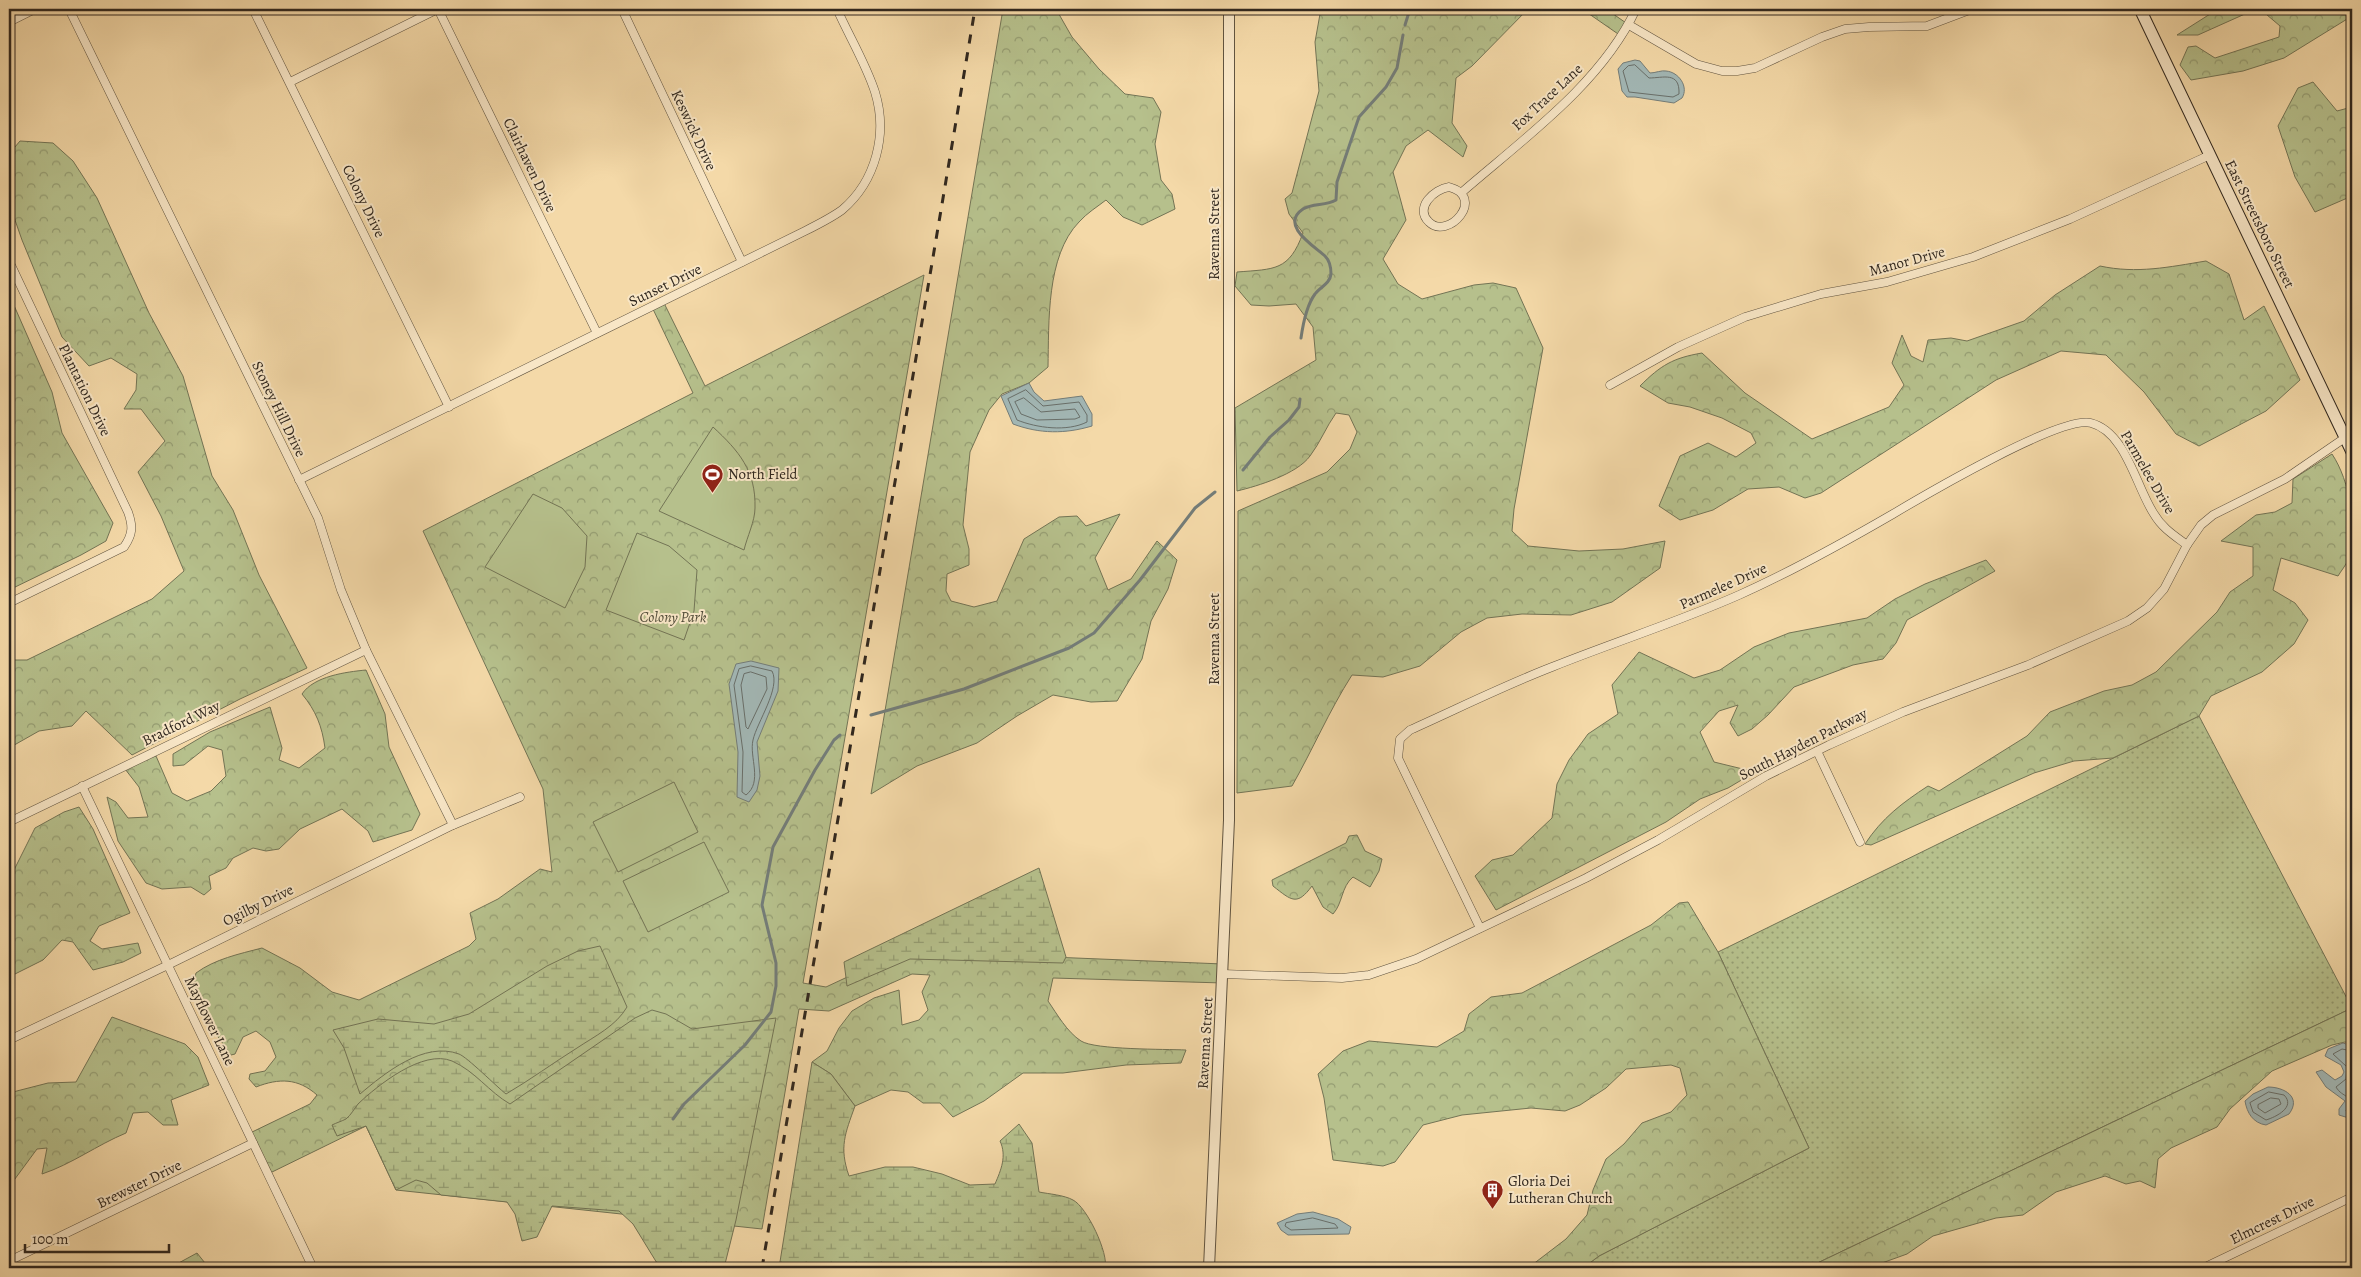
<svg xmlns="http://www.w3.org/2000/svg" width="2361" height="1277" viewBox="0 0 2361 1277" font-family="Alegreya,serif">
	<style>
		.grass { fill: url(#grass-dots); stroke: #737455 }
		.forest { fill: url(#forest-crowns); stroke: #737455 }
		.wetland { fill: url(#wetland-marsh); stroke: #737455 }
		.garden { fill: #b6c08c; stroke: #737455 }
		.water { fill: #a2b7b5; stroke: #747d79 }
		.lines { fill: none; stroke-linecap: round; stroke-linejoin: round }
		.shore { stroke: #696f6a; stroke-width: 1 }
		.stream { stroke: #747d79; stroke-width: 3 }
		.minor-casing { stroke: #615440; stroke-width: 9 }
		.tertiary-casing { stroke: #615440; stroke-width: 12 }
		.secondary-casing { stroke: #30271e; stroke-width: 13 }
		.minor { stroke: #f8e6c6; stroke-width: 8 }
		.tertiary { stroke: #f8e6c6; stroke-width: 10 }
		.secondary { stroke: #f8e6c6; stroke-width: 11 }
		.rail { stroke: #30271e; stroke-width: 3; stroke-dasharray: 9 9; stroke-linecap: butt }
		.labels { text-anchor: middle; stroke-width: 4; stroke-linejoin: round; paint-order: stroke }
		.street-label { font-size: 15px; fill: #30271e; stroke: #f8e6c6 }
		.poi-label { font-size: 15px; fill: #30271e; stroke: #f8e6c6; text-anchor: start }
		.park-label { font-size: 15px; font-style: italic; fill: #524d3a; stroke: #f8e6c6 }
	</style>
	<defs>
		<pattern id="grass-dots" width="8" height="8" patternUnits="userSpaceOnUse" patternTransform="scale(1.25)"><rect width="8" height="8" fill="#b6c08c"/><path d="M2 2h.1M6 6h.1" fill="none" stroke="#949c72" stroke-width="1.8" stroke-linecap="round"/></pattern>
		<pattern id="forest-crowns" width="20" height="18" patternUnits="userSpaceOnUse" patternTransform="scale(1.25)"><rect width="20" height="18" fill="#b6c08c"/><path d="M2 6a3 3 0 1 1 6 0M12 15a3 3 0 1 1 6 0" fill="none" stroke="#949c72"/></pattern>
		<pattern id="wetland-marsh" width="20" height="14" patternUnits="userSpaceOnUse" patternTransform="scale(1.25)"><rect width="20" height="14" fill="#b6c08c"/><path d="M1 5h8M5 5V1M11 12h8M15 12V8" fill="none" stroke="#949c72"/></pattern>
	</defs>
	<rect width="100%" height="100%" fill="#f4d9a8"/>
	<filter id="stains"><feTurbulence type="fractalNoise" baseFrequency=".004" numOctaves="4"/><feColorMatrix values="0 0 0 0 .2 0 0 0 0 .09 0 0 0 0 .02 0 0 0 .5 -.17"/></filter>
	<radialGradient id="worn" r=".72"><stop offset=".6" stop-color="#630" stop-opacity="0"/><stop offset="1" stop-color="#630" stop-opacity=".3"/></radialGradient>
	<polygon class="grass" points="2199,716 2352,1008 1807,1268 1583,1268 1599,1256 1809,1148 1718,952"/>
	<g class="forest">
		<path d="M 1003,9 L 1056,9 L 1072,37 L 1099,69 L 1125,94 L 1153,98 L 1161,112 L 1155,144 L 1161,180 L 1172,194 L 1175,209 L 1142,225 L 1123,217 L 1106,200 C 1097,207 1087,213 1079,222 C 1046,256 1049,323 1048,367 L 1029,383 L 1002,394 L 989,410 L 970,452 L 963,525 L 969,549 L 969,565 L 947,574 L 946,591 L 951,601 L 974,607 L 997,601 L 1024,539 L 1059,517 L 1077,516 L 1086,526 L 1120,514 L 1095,558 L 1108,590 L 1131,579 L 1157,541 L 1177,560 L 1168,589 L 1151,621 L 1142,659 L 1117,701 L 1091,702 L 1053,695 L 1017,716 L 977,743 L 917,766 L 871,794 Z"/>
		<path d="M 1325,9 L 1528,9 L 1472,66 L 1456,78 L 1452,123 L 1467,146 L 1463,157 L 1428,130 L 1406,146 L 1393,172 L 1406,220 L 1383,259 L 1398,284 L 1422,299 L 1474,285 L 1493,283 L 1516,288 L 1543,348 L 1514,509 L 1512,531 L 1528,546 L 1579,551 L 1623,549 L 1665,541 L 1660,568 L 1612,602 L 1571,615 L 1522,614 L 1487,618 L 1461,632 L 1420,666 L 1383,677 L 1352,675 C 1329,711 1313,749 1292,786 L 1237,793 L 1238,511 L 1327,472 L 1350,449 L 1357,432 L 1349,415 L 1336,413 C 1326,427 1320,443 1310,456 C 1297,474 1258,486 1237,491 L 1235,408 L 1316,360 L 1313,327 L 1296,304 L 1269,306 L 1251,305 L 1235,286 L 1237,272 C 1275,269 1289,271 1303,233 L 1289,214 L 1285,199 L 1292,193 L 1319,91 L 1315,42 L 1320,14 Z"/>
		<polygon points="1582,9 1606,9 1629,25 1621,36"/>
		<polygon points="2218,9 2256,9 2198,35 2177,35"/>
		<polygon points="2260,9 2352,9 2352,16 2284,58 2243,71 2191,80 2180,65 2188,47 2196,46 2215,58 2279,37 2280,26"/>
		<polygon points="2313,82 2337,111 2352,107 2352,196 2315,212 2295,177 2278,126 2298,88"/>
		<polygon points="20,141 53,143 73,161 97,198 149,313 183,376 212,476 233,510 259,575 307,668 240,699 132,755 86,711 72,726 39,731 9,748 9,660 27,660 152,599 184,571 161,516 138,472 165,441 141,409 124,409 136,390 137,374 111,358 89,366 62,337 22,240 9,203 9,154"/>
		<path d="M 2206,261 L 2229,274 L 2244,320 L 2264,306 L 2300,380 L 2266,411 L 2199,446 L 2176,434 L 2144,392 L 2106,355 L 2061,351 L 1996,380 L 1821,493 L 1805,498 L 1779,487 L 1748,489 L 1713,510 L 1680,520 L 1659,506 L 1680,456 L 1708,443 L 1736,457 L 1756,443 L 1751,433 L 1722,418 L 1690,407 L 1668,403 L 1640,386 C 1661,365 1673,358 1702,353 L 1745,393 L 1812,439 L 1889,407 L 1904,385 L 1892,363 L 1902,335 L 1911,356 L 1923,362 L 1928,340 L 1951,338 L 1967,341 L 2024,321 L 2055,295 L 2100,266 C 2137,274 2169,267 2206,261 Z"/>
		<path d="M 924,275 L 803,983 L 826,987 L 903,951 L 1223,964 L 1223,983 L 1053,978 L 1048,1001 C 1057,1014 1067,1032 1081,1041 C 1095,1050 1165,1049 1186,1050 L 1181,1063 L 1126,1065 L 1063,1073 L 1023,1073 L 984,1101 L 953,1117 L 940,1103 L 923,1103 L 908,1092 L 891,1090 L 855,1106 L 831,1074 L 812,1062 L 827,1051 L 839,1028 L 852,1011 L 874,998 L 899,990 L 902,1025 L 919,1020 L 928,1010 L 922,992 L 930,975 L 912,974 L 829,1011 L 799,1009 L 762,1229 L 396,1190 L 366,1126 L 268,1174 L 248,1134 L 310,1104 L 317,1095 C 298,1078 279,1078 256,1087 L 249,1079 L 250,1074 L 265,1071 L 276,1057 L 270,1042 L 256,1031 L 243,1037 L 235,1054 L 231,1055 L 216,1034 L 194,981 L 196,973 C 215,959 239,954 262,948 L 300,968 L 332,992 L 359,1000 L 469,946 L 476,939 L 470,913 L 498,899 L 540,869 L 552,872 L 543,789 L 423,531 L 693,393 L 652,307 L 663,301 L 705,386 Z"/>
		<polygon points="9,294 52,392 62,433 113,523 106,541 81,555 9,590"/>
		<path d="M 2332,454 C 2350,481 2358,528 2348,560 C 2346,565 2341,571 2338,576 L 2281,558 L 2273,590 L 2295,603 L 2308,620 L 2294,644 L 2262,672 L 2211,696 L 2199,716 L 2113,758 L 2074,761 L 2034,773 L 1871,845 L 1865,844 C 1882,818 1902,803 1928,786 L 1939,791 L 2027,736 L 2050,712 L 2104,691 L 2132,685 L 2156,672 L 2217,612 L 2230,592 L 2253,576 L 2253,547 L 2221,541 L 2256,515 L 2275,512 L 2292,503 L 2293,479 Z"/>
		<polygon points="1986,560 1995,571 1907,620 1896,643 1883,659 1853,665 1794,687 1768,715 1752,729 1738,736 1730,723 1738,705 1719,711 1700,732 1714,762 1755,772 1728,788 1700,799 1666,822 1496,910 1475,876 1492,860 1513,855 1552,818 1557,784 1569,760 1588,734 1618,714 1612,685 1639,652 1694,678 1720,670 1754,647 1789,633 1867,618 1895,599 1925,584"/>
		<path d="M 366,670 L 385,714 L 389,747 L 420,814 L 412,830 L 373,842 L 368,831 L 342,809 L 300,829 L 279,849 L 266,851 L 253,848 L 233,858 L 226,868 L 209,876 L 211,889 L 204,895 L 191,887 L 162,889 L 146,883 L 118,841 L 107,797 L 116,802 L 128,818 L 148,817 L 139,787 L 125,769 L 145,759 L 156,756 L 172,793 L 187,801 L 211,791 L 226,776 L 222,750 L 208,746 L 184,765 L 173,766 L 173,754 L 210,732 L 270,707 L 282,748 L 279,760 L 299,768 L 325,748 C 322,726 316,711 302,694 C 314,676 346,672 366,670 Z"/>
		<polygon points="79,807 93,829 130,913 99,926 90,941 102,949 138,943 141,953 123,962 93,970 73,942 62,940 43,960 9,977 9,880 35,828 64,812"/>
		<path d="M 1357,835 L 1365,851 L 1382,859 L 1379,871 L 1370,887 L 1353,877 C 1341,887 1343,903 1333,914 L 1323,907 L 1312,886 C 1297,906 1292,901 1273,886 L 1272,880 L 1346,843 L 1349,836 Z"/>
		<polygon points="1688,902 1718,952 1809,1148 1599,1256 1583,1268 1528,1268 1566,1239 1587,1215 1593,1190 1606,1159 1624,1144 1642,1123 1671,1112 1687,1095 1680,1068 1671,1065 1626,1069 1606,1088 1580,1105 1565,1111 1531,1108 1462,1115 1423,1125 1395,1162 1383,1166 1333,1160 1324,1098 1318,1074 1343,1051 1369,1041 1437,1047 1464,1031 1469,1014 1491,997 1522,993 1651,925 1679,903"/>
		<polygon points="2352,1008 2352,1044 2345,1042 2332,1045 2272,1071 2230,1109 2217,1127 2171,1148 2158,1159 2155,1188 2140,1181 2126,1184 2105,1176 2056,1192 2023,1215 1996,1218 1933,1236 1907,1254 1868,1268 1807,1268"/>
		<path d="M 112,1017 L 185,1044 L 198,1057 L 209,1085 L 171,1100 L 178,1125 L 163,1125 L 148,1112 L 133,1113 L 126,1133 C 97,1145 72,1164 42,1174 L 47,1148 L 37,1149 L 9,1187 L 10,1132 L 9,1093 L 48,1083 L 76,1082 Z"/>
		<polygon points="197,1253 209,1268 158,1268 175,1265"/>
	</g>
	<g class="wetland">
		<polygon points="1039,868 1066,957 1063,963 910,959 847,986 844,962"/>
		<path d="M 600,946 L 627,1007 C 616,1026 595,1036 577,1048 C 553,1063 530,1080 506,1094 C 497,1087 467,1057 459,1054 C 424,1041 385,1073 360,1094 L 344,1048 L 333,1030 L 378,1019 L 434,1024 L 469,1014 L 547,966 L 578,951 Z"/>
		<path d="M 652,1010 L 666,1014 L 692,1029 L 776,1018 L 736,1220 L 724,1268 L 660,1268 L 633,1224 L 619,1211 L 552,1206 L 537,1237 L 522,1241 L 515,1214 L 507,1202 L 441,1195 L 427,1183 L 416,1180 L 396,1190 L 366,1126 L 337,1136 L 332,1125 C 336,1123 342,1121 346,1119 C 351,1115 354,1109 358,1104 C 378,1085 423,1049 452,1061 C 475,1071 489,1092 510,1104 L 635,1018 Z"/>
		<path d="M 812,1062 L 831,1074 L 855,1106 C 845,1134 839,1147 849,1176 L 885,1167 L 913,1167 L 942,1174 L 970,1185 L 995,1184 C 1001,1170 1007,1156 1000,1141 L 1019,1124 L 1032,1143 L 1039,1192 C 1049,1194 1064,1195 1073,1200 C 1087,1207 1109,1254 1105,1268 L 779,1268 Z"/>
	</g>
	<g class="garden">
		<path d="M 713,427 C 739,451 756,471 755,508 C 755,521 747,537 744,550 L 659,511 Z"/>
		<polygon points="533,494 562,508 587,536 585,567 565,608 485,567"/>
		<polygon points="637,533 669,546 697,570 694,611 684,640 606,610"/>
		<polygon points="674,782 698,832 618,872 593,822"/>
		<polygon points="704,842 729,892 648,932 623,881"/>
	</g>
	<g class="water">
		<path d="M 1635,60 L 1640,61 L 1650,73 C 1655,73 1662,70 1666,71 C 1679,72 1689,87 1682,98 L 1674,103 L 1635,97 L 1627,97 L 1622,91 L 1618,69 L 1623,63 Z"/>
		<path d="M 1029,383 L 1034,392 L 1044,401 L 1082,396 L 1092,414 L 1092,426 C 1065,434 1040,434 1013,424 L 1001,396 Z"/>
		<polygon points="751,661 779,668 778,691 757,742 760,776 757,790 749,802 737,797 738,752 729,684 736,664"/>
		<polygon points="2343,1043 2352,1046 2352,1091 2350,1094 2352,1101 2352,1119 2339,1115 2339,1109 2345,1101 2326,1087 2316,1072 2322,1070 2335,1080 2342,1076 2344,1072 2341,1065 2325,1056 2328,1049"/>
		<path d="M 2268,1087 C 2284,1087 2302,1097 2289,1114 L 2266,1125 C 2253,1123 2247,1113 2245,1101 L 2253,1094 Z"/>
		<polygon points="1313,1212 1338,1219 1351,1227 1349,1234 1288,1235 1281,1230 1277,1223 1297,1214"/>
	</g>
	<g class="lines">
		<g class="shore">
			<path d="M 1635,65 L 1649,78 C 1663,78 1680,71 1679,94 L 1673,97 L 1629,92 L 1623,71 L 1628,66 Z"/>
			<path d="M 1026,390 L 1043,406 L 1079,402 L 1087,415 L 1087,422 C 1067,432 1037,428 1017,420 L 1008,399 Z"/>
			<polygon points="1024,398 1041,412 1075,409 1080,417 1075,419 1037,420 1021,414 1015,402"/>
			<path d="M 751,666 L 772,671 C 781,688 757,722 753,740 C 749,757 763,782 746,795 L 742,792 L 743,752 L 734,685 L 739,669 Z"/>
			<polygon points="751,672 766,677 767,689 748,729 746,727 741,685 744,674"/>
			<path d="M 2352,1051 L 2342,1049 L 2333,1054 L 2347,1067 L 2346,1079 L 2336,1087 C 2343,1099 2353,1092 2346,1111 L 2352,1114"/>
			<path d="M 2269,1092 L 2284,1095 C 2296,1107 2276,1117 2266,1120 L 2253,1112 L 2250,1103 Z"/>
			<polygon points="2271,1098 2279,1099 2281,1104 2265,1113 2258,1108 2258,1105"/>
			<polygon points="1313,1218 1335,1224 1338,1228 1291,1230 1285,1226 1286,1223"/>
		</g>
		<g class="stream">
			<polyline points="1405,25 1410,9"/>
			<path d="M 1301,338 C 1303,324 1306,306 1315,294 C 1320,287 1330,284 1331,274 C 1331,268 1329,260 1325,256 C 1314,246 1279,225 1303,209 C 1313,203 1326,206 1336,200 L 1337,182 L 1359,117 L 1386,87 L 1397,68 L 1403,35"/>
			<polyline points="1243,470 1270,437 1289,420 1299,407 1300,399"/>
			<polyline points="871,715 964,689 1069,648 1094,633 1140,580 1195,508 1215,492"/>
			<polyline points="673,1119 684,1104 745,1045 771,1012 776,986 776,963 762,905 773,847 815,770 834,740 840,735"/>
		</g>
		<defs>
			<g id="minor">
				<polyline points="69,9 318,518 341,590 366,650 453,825"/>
				<polyline points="253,9 449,407"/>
				<polyline points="438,9 597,333"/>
				<polyline points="622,9 742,262"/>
				<polyline points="9,22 35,9"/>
				<polyline points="1629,25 1696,64 1722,71 1737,71 1755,68 1822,37 1845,29 1869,27 1927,26 1972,9"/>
				<polyline points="290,82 438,9"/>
				<path d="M 1449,187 C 1487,197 1448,241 1429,222 C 1414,208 1434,189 1449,187 Z"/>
				<path d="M 1461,193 C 1523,139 1601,84 1636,9"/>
				<path d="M 9,261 L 128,512 C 133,526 133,534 124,547 L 9,603"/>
				<polyline points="1610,385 1678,347 1745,317 1821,294 1887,282 1973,257 2070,219 2210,155"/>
				<path d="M 299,480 L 805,231 C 817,225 831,218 842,210 C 876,181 888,134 875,92 C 866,64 849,36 837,9"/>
				<polyline points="1817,751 1860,842"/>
				<polyline points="82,786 313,1268"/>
				<polyline points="9,822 366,650"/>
				<path d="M 1480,928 L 1398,758 L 1400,739 L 1410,730 C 1457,709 1503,686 1552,667 C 1614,642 1678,622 1739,595 C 1793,571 1843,543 1893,514 C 1925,495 2061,415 2091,423 C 2126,432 2136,487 2154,514 C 2162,528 2175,536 2187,545"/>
				<polyline points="1223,974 1342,978 1369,975 1416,959 1586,878 1658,840 1766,776 1829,745 1903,712 2028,665 2128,621 2147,608 2164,589 2187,545 2201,525 2213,515 2285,479 2352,433"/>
				<polyline points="9,1040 168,965 453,825 520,797"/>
				<polyline points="9,1261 253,1143"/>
				<polyline points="2203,1268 2352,1197"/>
			</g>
			<polyline id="tertiary" points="1209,1268 1229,820 1229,9"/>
			<polyline id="secondary" points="2140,9 2352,452"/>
		</defs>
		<use href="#minor" class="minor-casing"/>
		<use href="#tertiary" class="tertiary-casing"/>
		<use href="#secondary" class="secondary-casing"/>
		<use href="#minor" class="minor"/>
		<use href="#tertiary" class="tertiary"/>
		<use href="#secondary" class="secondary"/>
		<polyline class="rail" points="762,1268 975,9"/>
	</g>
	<defs>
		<symbol id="stadium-pin" viewBox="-11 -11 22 30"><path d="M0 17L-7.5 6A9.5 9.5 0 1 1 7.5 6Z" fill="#8f2418" stroke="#f8e6c6"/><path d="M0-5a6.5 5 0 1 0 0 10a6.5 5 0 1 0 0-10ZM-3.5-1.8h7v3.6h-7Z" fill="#fff"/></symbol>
		<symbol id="building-pin" viewBox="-11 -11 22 30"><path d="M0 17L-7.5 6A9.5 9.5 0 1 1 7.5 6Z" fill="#8f2418" stroke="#f8e6c6"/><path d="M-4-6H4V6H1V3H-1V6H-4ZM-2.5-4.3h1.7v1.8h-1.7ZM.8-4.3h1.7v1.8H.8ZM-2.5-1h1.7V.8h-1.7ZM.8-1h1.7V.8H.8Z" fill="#fff"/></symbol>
	</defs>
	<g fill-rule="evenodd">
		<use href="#stadium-pin" x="700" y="462" width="25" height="34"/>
		<use href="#building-pin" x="1480" y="1178" width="25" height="34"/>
	</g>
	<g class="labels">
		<g class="street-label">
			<text transform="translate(1547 97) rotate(-43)" y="5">Fox Trace Lane</text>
			<text transform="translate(694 130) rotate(65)" y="5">Keswick Drive</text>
			<text transform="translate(530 165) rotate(64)" y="5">Clairhaven Drive</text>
			<text transform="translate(364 201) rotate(64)" y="5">Colony Drive</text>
			<text transform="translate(2260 224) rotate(64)" y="5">East Streetsboro Street</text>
			<text transform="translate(1214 234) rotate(-90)" y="5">Ravenna Street</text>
			<text transform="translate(1907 261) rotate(-15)" y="5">Manor Drive</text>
			<text transform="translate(665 285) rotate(-26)" y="5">Sunset Drive</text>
			<text transform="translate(85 390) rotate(64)" y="5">Plantation Drive</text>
			<text transform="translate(279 409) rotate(64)" y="5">Stoney Hill Drive</text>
			<text transform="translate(2148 472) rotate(60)" y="5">Parmelee Drive</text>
			<text transform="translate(1723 586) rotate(-24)" y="5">Parmelee Drive</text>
			<text transform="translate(1214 639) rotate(-90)" y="5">Ravenna Street</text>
			<text transform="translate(181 723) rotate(-26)" y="5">Bradford Way</text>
			<text transform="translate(1803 744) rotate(-27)" y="5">South Hayden Parkway</text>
			<text transform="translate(258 905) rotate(-26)" y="5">Ogilby Drive</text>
			<text transform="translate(210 1021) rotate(64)" y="5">Mayflower Lane</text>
			<text transform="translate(1205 1043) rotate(-87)" y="5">Ravenna Street</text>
			<text transform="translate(139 1184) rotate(-26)" y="5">Brewster Drive</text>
			<text transform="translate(2272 1220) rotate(-26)" y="5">Elmcrest Drive</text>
		</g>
		<g class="poi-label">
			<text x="728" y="479">North Field</text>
			<text x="1508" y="1186">Gloria Dei<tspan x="1508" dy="17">Lutheran Church</tspan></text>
		</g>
		<g class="park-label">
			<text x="673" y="622">Colony Park</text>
		</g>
	</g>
	<rect width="2361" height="1277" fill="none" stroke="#f4d9a8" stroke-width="30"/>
	<rect x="10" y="10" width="2341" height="1257" fill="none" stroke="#30271e" stroke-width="2.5"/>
	<rect x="15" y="15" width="2331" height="1247" fill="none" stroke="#30271e"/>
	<path d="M25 1244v8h144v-8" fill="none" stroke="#30271e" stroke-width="2.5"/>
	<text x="32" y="1244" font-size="15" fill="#30271e" stroke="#f8e6c6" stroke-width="4" paint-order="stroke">100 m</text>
	<rect width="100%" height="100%" filter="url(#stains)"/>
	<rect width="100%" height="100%" fill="url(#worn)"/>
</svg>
